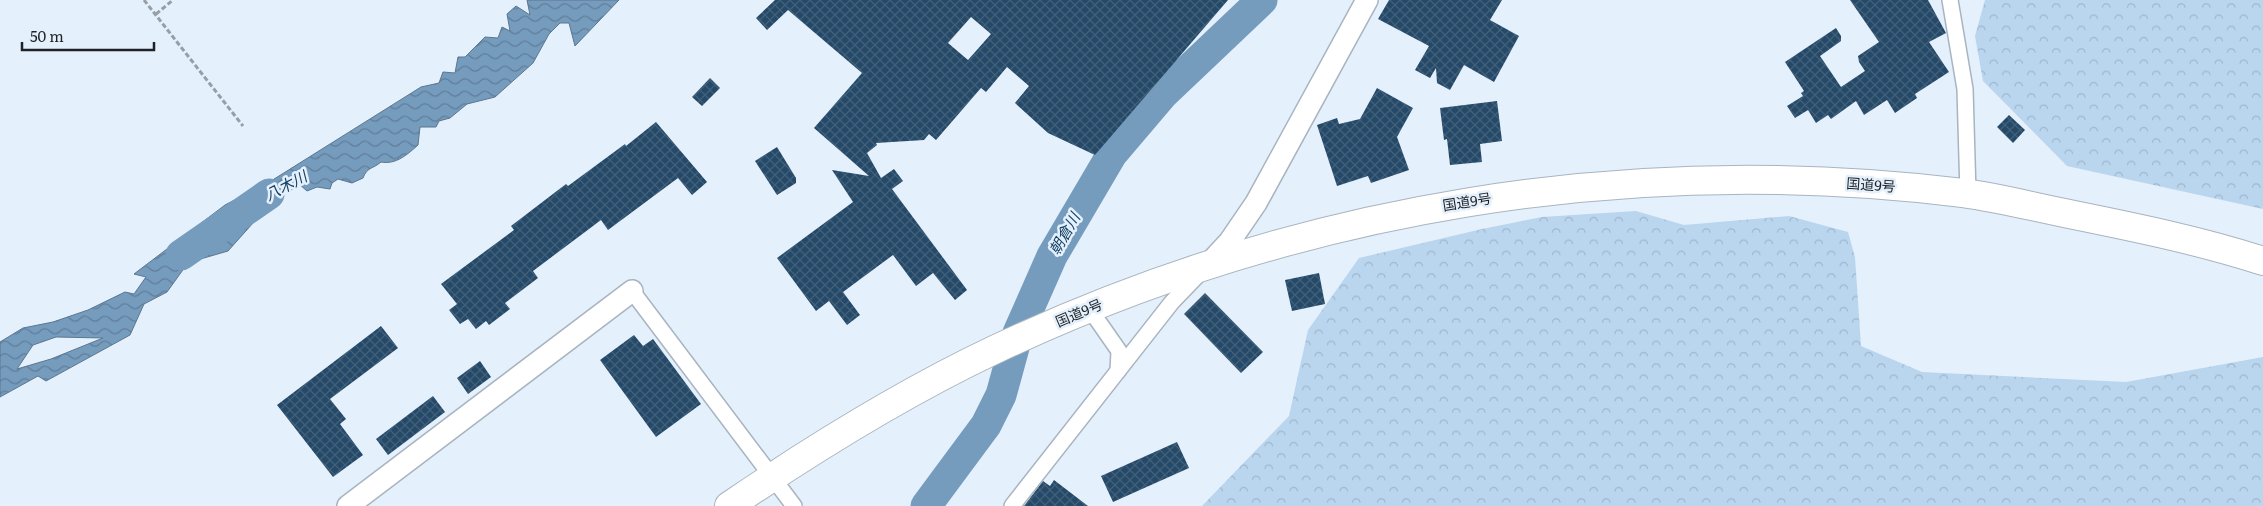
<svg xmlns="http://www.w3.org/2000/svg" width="2263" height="506" viewBox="0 0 2263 506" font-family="Literata,'Noto Sans JP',serif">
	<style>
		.forest { fill: url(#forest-crowns) }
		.water { fill: url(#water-waves); stroke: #5b7790; fill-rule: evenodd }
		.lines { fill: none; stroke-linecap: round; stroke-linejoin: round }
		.river { stroke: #759bbd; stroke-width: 31 }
		.building { fill: url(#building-cross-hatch); fill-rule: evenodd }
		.street-casing { stroke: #a8b4bf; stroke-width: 18 }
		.secondary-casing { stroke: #a8b4bf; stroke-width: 24 }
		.highway-casing { stroke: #a8b4bf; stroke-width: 30 }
		.path { stroke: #969fa8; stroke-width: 3; stroke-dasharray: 5 2.5; stroke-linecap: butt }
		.street { stroke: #fff; stroke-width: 15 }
		.secondary { stroke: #fff; stroke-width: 21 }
		.highway { stroke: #fff; stroke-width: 28 }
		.labels { text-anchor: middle; stroke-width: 5; stroke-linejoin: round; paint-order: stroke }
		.street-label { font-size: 14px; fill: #1e2227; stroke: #e4f0fc }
		.water-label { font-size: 15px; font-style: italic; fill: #144063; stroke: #e4f0fc }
	</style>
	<defs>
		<pattern id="forest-crowns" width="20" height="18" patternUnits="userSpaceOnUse" patternTransform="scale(1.25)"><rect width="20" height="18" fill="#bad5ee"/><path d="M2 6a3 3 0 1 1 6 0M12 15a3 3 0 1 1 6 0" fill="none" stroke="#9fb7cc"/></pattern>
		<pattern id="water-waves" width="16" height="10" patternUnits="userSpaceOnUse" patternTransform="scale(1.25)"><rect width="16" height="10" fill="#759bbd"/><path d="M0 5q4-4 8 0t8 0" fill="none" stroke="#5f7e9a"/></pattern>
		<pattern id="building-cross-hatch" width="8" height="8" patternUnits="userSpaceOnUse" patternTransform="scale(1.25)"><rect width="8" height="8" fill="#254968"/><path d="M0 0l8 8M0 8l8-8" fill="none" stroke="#436079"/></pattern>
	</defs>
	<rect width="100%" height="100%" fill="#e4f0fc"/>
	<g class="forest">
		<polygon points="1985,0 2263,0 2263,209 2067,166 1983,81 1975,36"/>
		<polygon points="1636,211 1684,225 1789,216 1848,232 1855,257 1861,346 1922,372 2126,382 2263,357 2263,506 1202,506 1289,416 1308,330 1359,258 1482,229 1542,217"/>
	</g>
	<path class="water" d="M 527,0 L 619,0 L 575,46 L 569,23 L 560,23 L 549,34 L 533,63 L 495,97 L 467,104 L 450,118 L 439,121 L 436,127 L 420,127 L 418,145 C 408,154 396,165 381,162 C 373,169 367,167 363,178 L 352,183 L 338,179 L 332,183 L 330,189 L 317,187 L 307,191 L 299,184 L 290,191 L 278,195 L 228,251 L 197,260 L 185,267 L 167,292 L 144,304 L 130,335 L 46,381 L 38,376 L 0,397 L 0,342 L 23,328 L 53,322 L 88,310 L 125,292 L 134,294 L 146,277 L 134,274 L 225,205 L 271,181 L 421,87 L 439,83 L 443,72 L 455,73 L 458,57 L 465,57 L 485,37 L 498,38 L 502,27 L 510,31 L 507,14 L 516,6 L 530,15 ZM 233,214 L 234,230 L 227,238 L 215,237 L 217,225 ZM 56,337 L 103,338 L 51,359 L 17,369 L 33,345 Z"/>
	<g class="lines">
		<g class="river">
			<polyline points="181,255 269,194"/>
			<polyline points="926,506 986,425 1001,395 1018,333 1052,256 1112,154 1163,94 1262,0"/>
		</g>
	</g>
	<g class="building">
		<path d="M 775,0 L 1228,0 L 1095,155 L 1048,133 L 1015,103 L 1029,86 L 1007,67 L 986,92 L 981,88 L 936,140 L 929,134 L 924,140 L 876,143 L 877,145 L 867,153 L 881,178 L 894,169 L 903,181 L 892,189 L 967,290 L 955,300 L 933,273 L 916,286 L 893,255 L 843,292 L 860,315 L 847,325 L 829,301 L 816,311 L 777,258 L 853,202 L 832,170 L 869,176 L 814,128 L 862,73 L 788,10 L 767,30 L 756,18 ZM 971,17 L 991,34 L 968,60 L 948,43 Z"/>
		<polygon points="1389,0 1502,0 1490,20 1519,36 1494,82 1464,65 1450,90 1437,83 1436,68 1430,78 1415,70 1429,46 1378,19"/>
		<polygon points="1850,0 1928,0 1946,33 1929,42 1949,72 1915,94 1917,98 1895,113 1887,100 1864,115 1856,101 1831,119 1828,115 1816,123 1808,110 1795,118 1787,106 1803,96 1801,93 1804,91 1785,62 1836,28 1841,36 1841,41 1820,56 1841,87 1865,71 1859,62 1858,56 1879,42"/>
		<polygon points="710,78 720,88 702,106 692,97"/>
		<polygon points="1377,88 1413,108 1397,137 1409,170 1371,183 1368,176 1337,186 1317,125 1337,118 1339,124 1360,119"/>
		<polygon points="1497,101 1502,141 1480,144 1482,162 1450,165 1447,139 1444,140 1440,108"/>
		<polygon points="2009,115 2025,130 2013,143 1997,127"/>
		<polygon points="656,122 707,182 692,195 678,178 608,230 601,220 533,271 538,278 505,303 510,309 489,325 486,321 476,329 468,319 460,324 449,310 457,304 441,284 514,230 511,226 566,184 568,186 625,144 626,146"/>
		<polygon points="777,147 796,178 796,183 777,195 755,161"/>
		<polygon points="1319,273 1325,304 1292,311 1285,280"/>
		<polygon points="1205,293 1263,352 1241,373 1184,314"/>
		<polygon points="381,326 398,348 330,399 346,419 340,424 363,455 333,477 277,405"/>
		<polygon points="634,335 643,346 653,339 701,404 656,437 600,360"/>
		<polygon points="480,361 491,377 468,394 457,378"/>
		<polygon points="433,396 445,412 388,455 376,439"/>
		<polygon points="1177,442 1189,468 1113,502 1101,476"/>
		<polygon points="1054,480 1088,506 1024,506 1043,481 1050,486"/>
	</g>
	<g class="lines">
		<defs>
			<g id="street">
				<polyline points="1950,0 1965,89 1968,194"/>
				<polyline points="632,291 794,506"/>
				<polyline points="1089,308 1119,351 1118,371"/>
				<polyline points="1012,506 1172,302 1199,274"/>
			</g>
			<g id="secondary">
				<polyline points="1207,266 1230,241 1256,203 1367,0"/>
				<polyline points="348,506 632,291"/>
			</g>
			<path id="highway" d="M 729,506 C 813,449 901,394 994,350 C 1297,207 1630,152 1963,193 C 2000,198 2038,208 2074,215 C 2138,228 2201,241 2263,261"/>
		</defs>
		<use href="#street" class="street-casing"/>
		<use href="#secondary" class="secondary-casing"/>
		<use href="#highway" class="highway-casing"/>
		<g class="path">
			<polyline points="144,0 243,126"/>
			<polyline points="156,14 173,0"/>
		</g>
		<use href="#street" class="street"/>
		<use href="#secondary" class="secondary"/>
		<use href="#highway" class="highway"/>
	</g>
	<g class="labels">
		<g class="street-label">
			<text transform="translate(1871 185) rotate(4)" y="5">国道9号</text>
			<text transform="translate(1467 202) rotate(-9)" y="5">国道9号</text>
			<text transform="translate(1079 313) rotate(-23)" y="5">国道9号</text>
		</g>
		<g class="water-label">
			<text transform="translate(286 186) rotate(-28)" y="5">八木川</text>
			<text transform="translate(1065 234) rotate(-60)" y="5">朝倉川</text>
		</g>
	</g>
	<path d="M22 42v8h132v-8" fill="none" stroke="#1e2227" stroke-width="2.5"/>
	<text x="30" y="42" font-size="15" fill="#1e2227" stroke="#e4f0fc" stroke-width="4" paint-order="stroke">50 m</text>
</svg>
